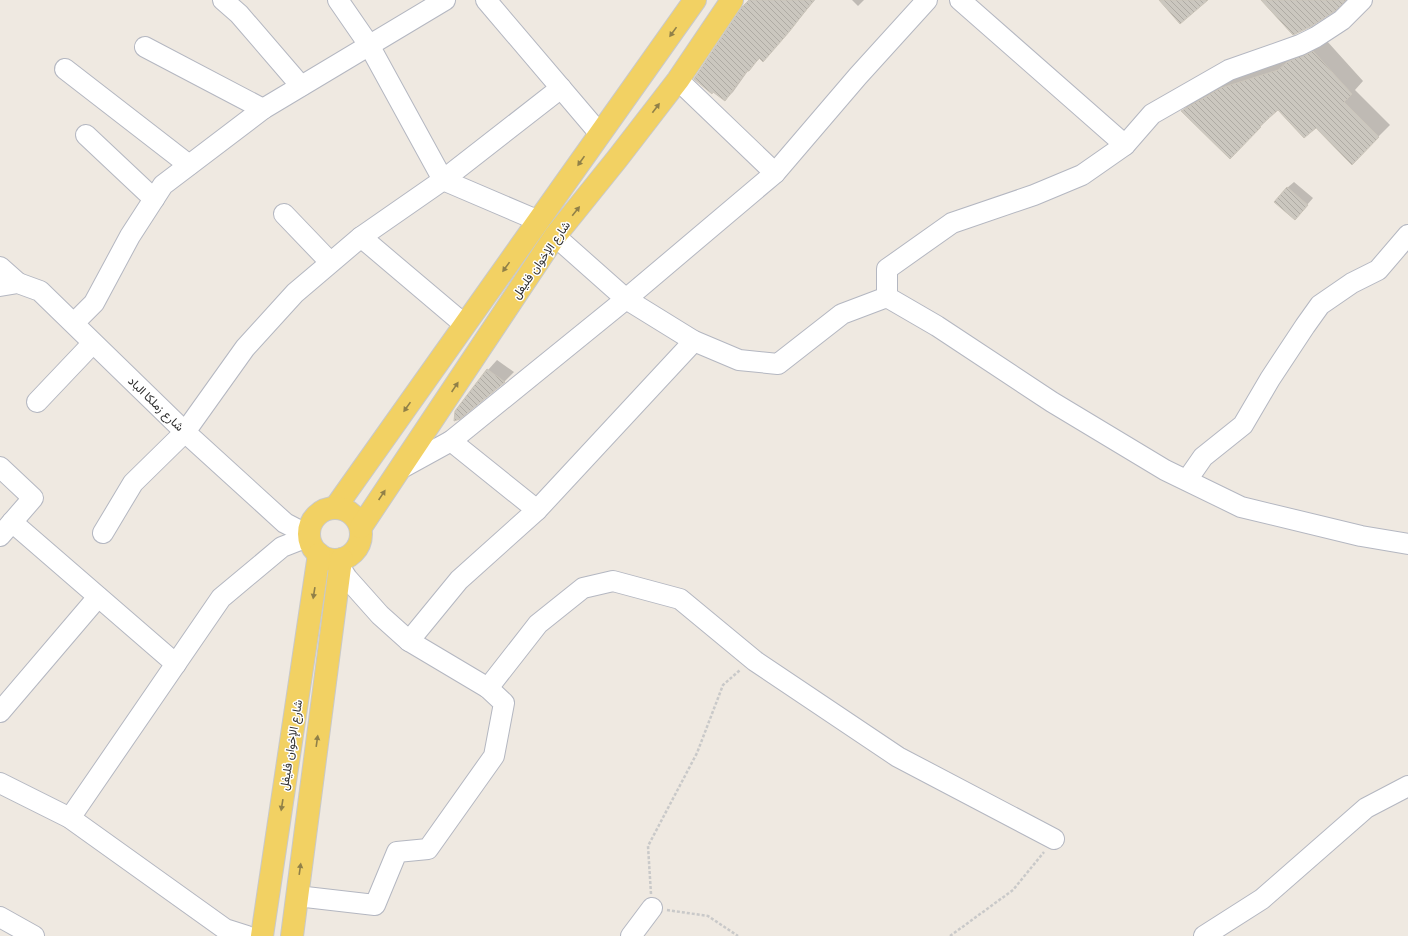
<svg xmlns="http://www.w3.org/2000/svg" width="1408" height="936" viewBox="0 0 1408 936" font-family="'Golos Text',Vazirmatn,sans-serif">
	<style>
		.shadow { fill: #0003 }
		.building { fill: url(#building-back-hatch); stroke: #cbc5ba }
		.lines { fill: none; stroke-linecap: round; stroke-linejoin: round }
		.minor-casing { stroke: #b4b7c1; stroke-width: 22 }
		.major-casing { stroke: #c9c9c9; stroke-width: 24 }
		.path { stroke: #c9c9c9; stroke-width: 2.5; stroke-dasharray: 3 2; stroke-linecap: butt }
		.minor { stroke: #fff; stroke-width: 20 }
		.major { stroke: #f2d163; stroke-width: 22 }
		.oneway { fill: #908048 }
		.labels { text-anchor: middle; stroke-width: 3; stroke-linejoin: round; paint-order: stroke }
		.street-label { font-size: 12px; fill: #2e2e2e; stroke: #fff }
	</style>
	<defs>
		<pattern id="building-back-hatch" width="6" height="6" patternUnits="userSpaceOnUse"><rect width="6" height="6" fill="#cbc7bf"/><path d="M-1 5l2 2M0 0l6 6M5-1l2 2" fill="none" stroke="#afaba4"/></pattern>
	</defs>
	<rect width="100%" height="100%" fill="#efe9e1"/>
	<g class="shadow">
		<polygon points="750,0 815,0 770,53 760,58 750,68 733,92 725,100"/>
		<polygon points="852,0 864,0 858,6"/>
		<polygon points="1326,40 1363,81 1355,90 1390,125 1352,163 1316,127 1278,109 1230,157 1182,111 1194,99 1233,77"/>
		<polygon points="1294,182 1313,198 1301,212 1287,188"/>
		<polygon points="497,360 514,372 504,382 488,370"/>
	</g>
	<g class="building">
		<polygon points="749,0 814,0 789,32 763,62 759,58 749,71 747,71 725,101 713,92 712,94 694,79 741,8"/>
		<polygon points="1159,0 1208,0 1180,24"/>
		<polygon points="1261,0 1346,0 1335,11 1310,27 1293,35"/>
		<polygon points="1313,51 1352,94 1344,102 1379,137 1352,165 1316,128 1304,138 1278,110 1260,126 1261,127 1230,159 1181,111 1221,88 1278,70 1287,62"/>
		<polygon points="1287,187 1308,205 1295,220 1274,202"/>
		<polygon points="487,369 505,382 460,419 454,421 455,411"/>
	</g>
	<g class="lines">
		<defs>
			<g id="minor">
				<polyline points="223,0 239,14 301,86"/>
				<polyline points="338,0 369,45 443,180 539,221"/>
				<polyline points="486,0 600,134"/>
				<polyline points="927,0 858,76 775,173 626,299 694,341 739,360 778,364 842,314 887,297 937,326 1052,402 1165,470 1241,507 1361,536 1408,544"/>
				<polyline points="960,0 1125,145"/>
				<polyline points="145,47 263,109"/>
				<polyline points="65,69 189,165"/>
				<polyline points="678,80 775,173"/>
				<polyline points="86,135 154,199"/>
				<polyline points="284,214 330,262"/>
				<polyline points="361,237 465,325"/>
				<polyline points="0,267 18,283"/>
				<polyline points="0,286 18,283 40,291 185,432 285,523 310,536"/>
				<polyline points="887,297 887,269 952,223 1034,195 1082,175 1125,145 1152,114 1229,70 1300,45 1316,37 1342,20 1362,0"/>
				<polyline points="74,323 94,303 130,236 163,185 263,109 445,0"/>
				<polyline points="37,402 92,344"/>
				<polyline points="451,441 537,510"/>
				<polyline points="0,467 33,498 0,536"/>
				<polyline points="400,469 451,441 626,299 555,236"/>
				<polyline points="1187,480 1203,457 1243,425 1270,379 1305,326 1320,305 1352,283 1378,270 1408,235"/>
				<polyline points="12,522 176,664"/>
				<polyline points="103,533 133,483 185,432 245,348 295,293 361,237 443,180 561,88"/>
				<polyline points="409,641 459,580 537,510 694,341"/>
				<polyline points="488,688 538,624 583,588 613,581 680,599 755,661 898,757 1054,839"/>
				<polyline points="0,712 98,597"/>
				<polyline points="0,783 70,818 225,929 247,936"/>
				<polyline points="70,818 221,598 282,547 310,536"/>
				<polyline points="297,896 375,905 397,852 428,849 494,756 504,703 488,688 409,641 380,615 347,578 340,567"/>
				<polyline points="0,917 34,936"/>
				<polyline points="631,936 652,908"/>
				<polyline points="1204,936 1262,899 1366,808 1408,786"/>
			</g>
			<g id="major">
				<polyline points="335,508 695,0"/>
				<circle cx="335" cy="534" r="26"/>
				<polyline points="361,527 555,236 617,159 678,80 732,0"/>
				<polyline points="262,936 319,554"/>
				<polyline points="292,936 340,567 342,559"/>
			</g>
		</defs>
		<use href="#minor" class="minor-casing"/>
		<use href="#major" class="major-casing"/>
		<g class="path">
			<polyline points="651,894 648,846 697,753 723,685 740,670"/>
			<polyline points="667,910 708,916 738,936"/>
			<polyline points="950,936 1013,890 1044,852"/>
		</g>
		<use href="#minor" class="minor"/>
		<use href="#major" class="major"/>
	</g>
	<defs><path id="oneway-solid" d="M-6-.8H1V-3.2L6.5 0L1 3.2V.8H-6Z"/></defs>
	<g class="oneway">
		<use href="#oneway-solid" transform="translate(673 32) rotate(126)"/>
		<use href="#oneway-solid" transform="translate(656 108) rotate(-53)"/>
		<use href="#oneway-solid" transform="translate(581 161) rotate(125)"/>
		<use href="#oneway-solid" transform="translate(576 211) rotate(-51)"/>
		<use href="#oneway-solid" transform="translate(506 267) rotate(126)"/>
		<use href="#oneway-solid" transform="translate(455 387) rotate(-56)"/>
		<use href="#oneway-solid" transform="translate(407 407) rotate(125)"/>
		<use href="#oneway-solid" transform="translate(382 495) rotate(-56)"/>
		<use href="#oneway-solid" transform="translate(314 593) rotate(99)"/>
		<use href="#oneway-solid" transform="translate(317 741) rotate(-82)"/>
		<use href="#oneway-solid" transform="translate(282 805) rotate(99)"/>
		<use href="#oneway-solid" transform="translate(300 869) rotate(-82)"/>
	</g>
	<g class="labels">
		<g class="street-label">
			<text transform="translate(541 260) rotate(-55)" y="4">شارع الإخوان فليفل</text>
			<text transform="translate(156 404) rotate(44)" y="4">شارع زملكا الباد</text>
			<text transform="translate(291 745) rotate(-81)" y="4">شارع الإخوان فليفل</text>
		</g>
	</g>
</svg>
